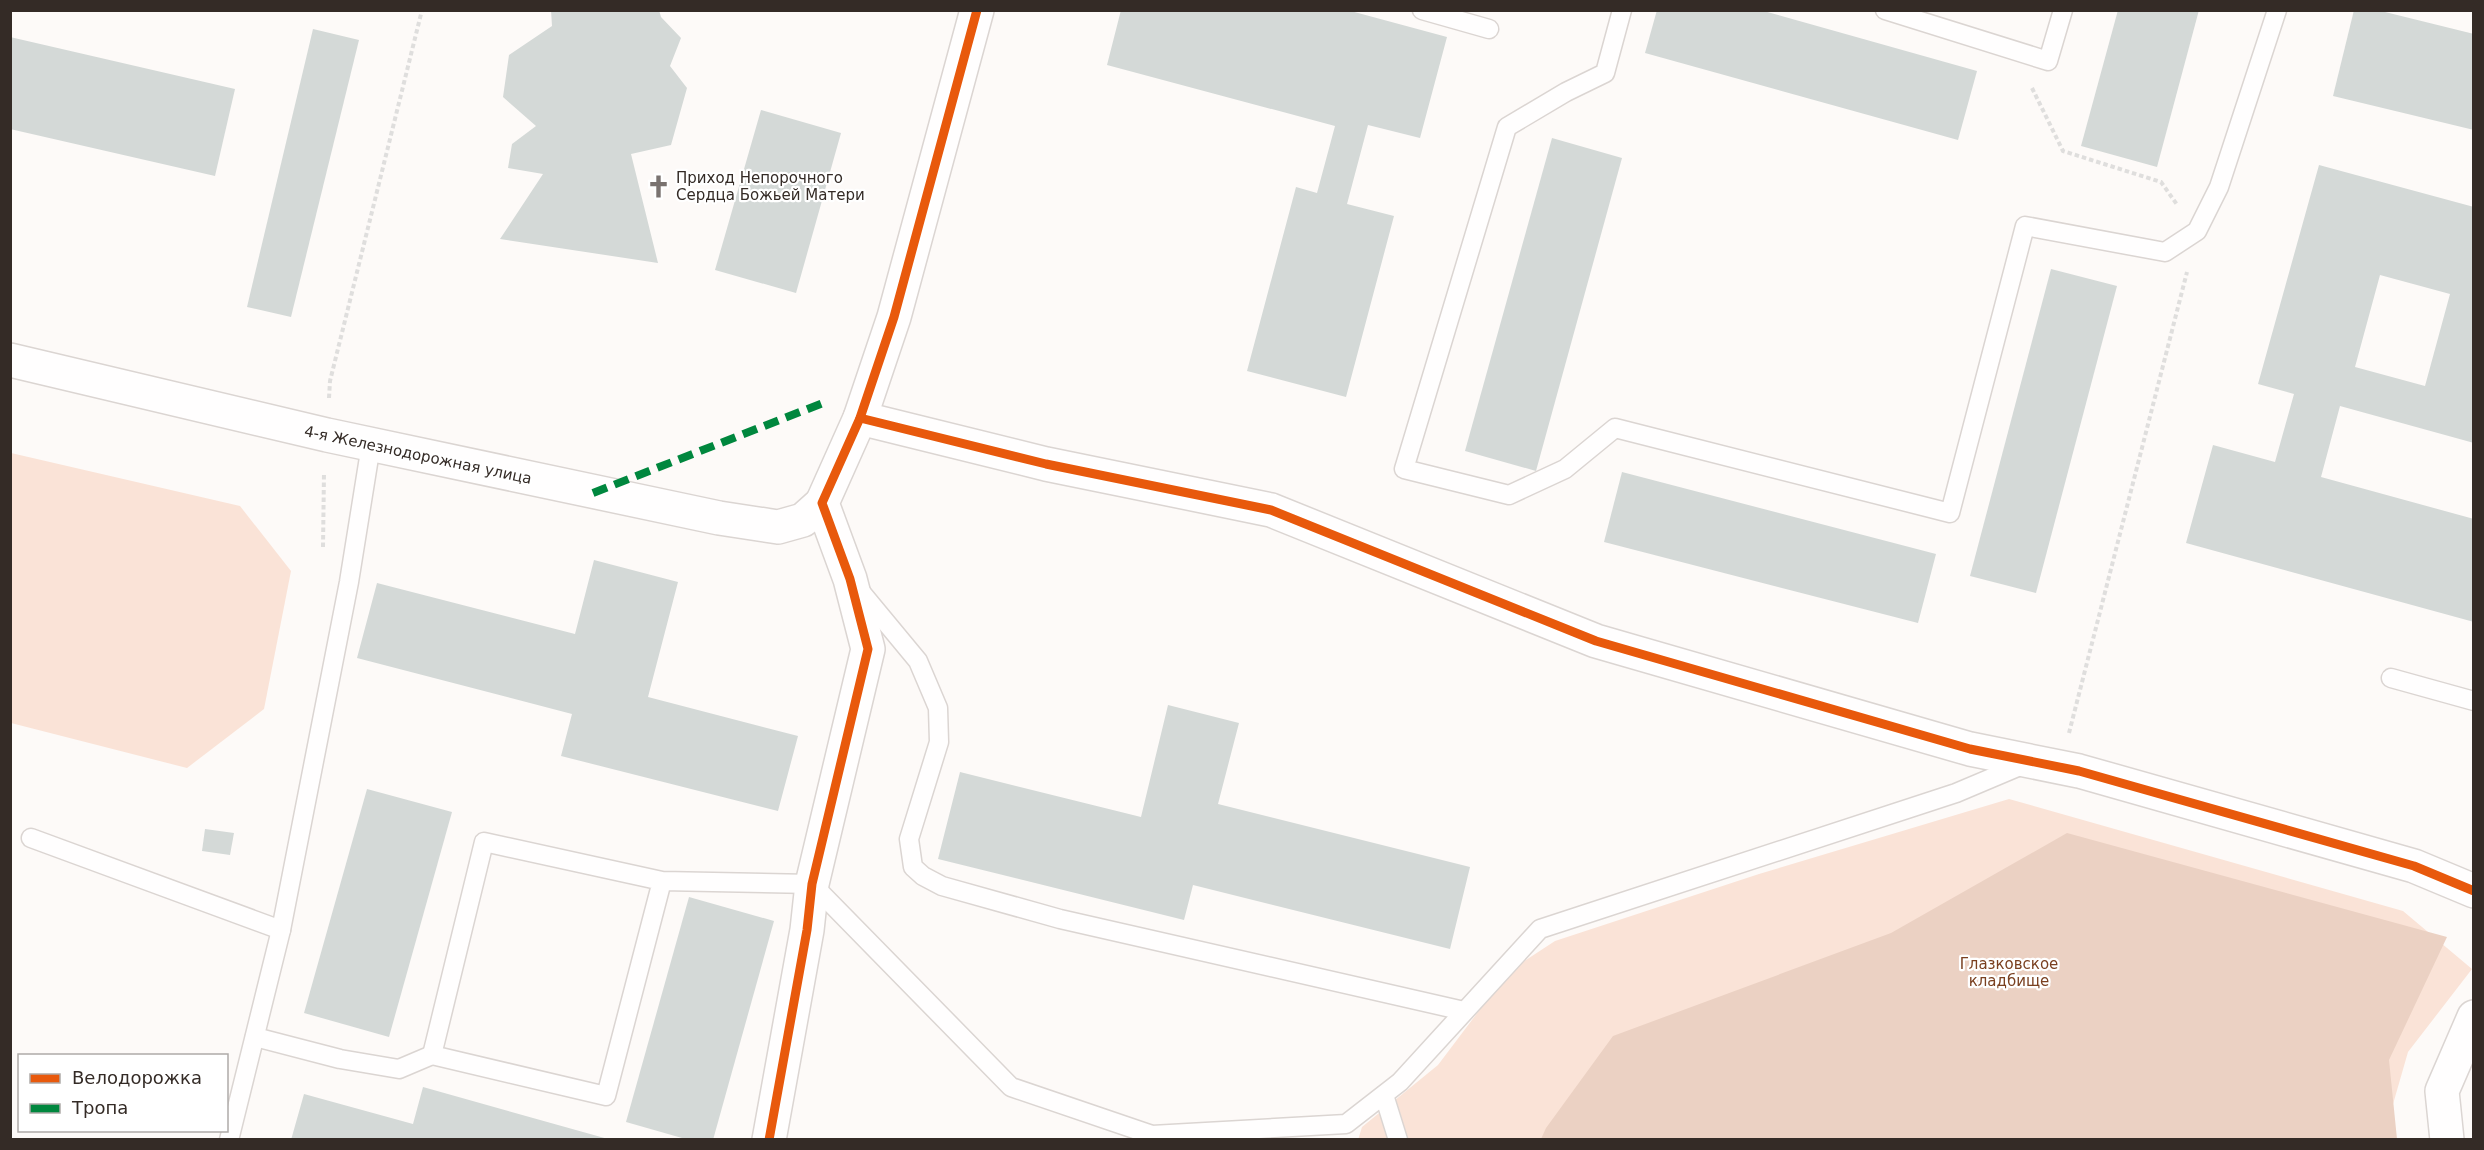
<svg xmlns="http://www.w3.org/2000/svg" width="2484" height="1150" viewBox="0 0 2484 1150" font-family="'DejaVu Sans',sans-serif">
	<style>
		.green { fill: #fae3d7 }
		.forest { fill: #ebd1c3 }
		.building { fill: #d4d9d7; fill-rule: evenodd }
		.lines { fill: none; stroke-linecap: round; stroke-linejoin: round }
		.service-casing { stroke: #dbd5d2; stroke-width: 21 }
		.minor-casing { stroke: #dbd5d2; stroke-width: 36 }
		.path { stroke: #dfdedd; stroke-width: 4; stroke-dasharray: 4.5 3; stroke-linecap: butt }
		.service { stroke: #fffefe; stroke-width: 18 }
		.minor { stroke: #fffefe; stroke-width: 33 }
		.quiet { stroke: #00873e; stroke-width: 8; stroke-dasharray: 15 8; stroke-linecap: butt }
		.cycleway-casing { stroke: #fff; stroke-width: 13 }
		.cycleway { stroke: #e8590c; stroke-width: 9 }
		.labels { text-anchor: middle; stroke-width: 4.5; stroke-linejoin: round; paint-order: stroke }
		.poi-label { font-size: 15px; fill: #342b26; stroke: #fff; text-anchor: start }
		.street-label { font-size: 15px; fill: #342b26; stroke: #fff }
		.park-label { font-size: 15px; fill: #7a4020; stroke: #fff }
	</style>
	<rect width="100%" height="100%" fill="#fdfaf8"/>
	<g class="green">
		<polygon points="11,453 240,506 291,571 264,709 187,768 11,723"/>
		<polygon points="2009,799 2403,911 2472,969 2408,1052 2383,1139 1358,1140 1362,1127 1438,1065 1509,971 1555,941 1759,874"/>
	</g>
	<polygon class="forest" points="2067,833 2447,937 2389,1060 2397,1139 1541,1139 1546,1128 1613,1036 1891,933"/>
	<g class="building">
		<polygon points="551,10 659,10 661,17 681,38 670,66 687,88 671,145 631,154 658,263 500,239 543,174 508,168 512,144 536,126 503,97 509,55 552,26"/>
		<polygon points="1121,10 1347,10 1447,37 1420,138 1368,125 1347,204 1394,216 1346,397 1247,371 1296,187 1317,193 1335,126 1107,65"/>
		<polygon points="1657,10 1760,10 1977,71 1958,140 1645,53"/>
		<polygon points="2118,10 2199,10 2157,167 2081,146"/>
		<polygon points="2354,10 2377,10 2474,34 2474,130 2333,96"/>
		<polygon points="313,29 359,40 291,317 247,307"/>
		<polygon points="10,37 235,89 215,176 10,129"/>
		<polygon points="761,110 841,133 796,293 715,270"/>
		<polygon points="1552,138 1622,158 1536,471 1465,451"/>
		<path d="M 2319,165 L 2474,207 L 2474,443 L 2340,406 L 2321,477 L 2474,519 L 2474,622 L 2186,543 L 2213,445 L 2275,462 L 2294,394 L 2258,384 ZM 2380,275 L 2450,294 L 2425,386 L 2355,367 Z"/>
		<polygon points="2051,269 2117,286 2036,593 1970,576"/>
		<polygon points="1622,472 1936,554 1918,623 1604,542"/>
		<polygon points="594,560 678,582 648,697 798,736 778,811 561,756 572,714 357,658 377,583 575,634"/>
		<polygon points="1168,705 1239,723 1218,804 1470,867 1450,949 1193,885 1184,920 938,859 960,772 1141,817"/>
		<polygon points="367,789 452,812 389,1037 304,1013"/>
		<polygon points="205,829 234,833 230,855 202,851"/>
		<polygon points="689,897 774,921 713,1140 689,1140 626,1122"/>
		<polygon points="423,1087 608,1139 608,1140 291,1140 304,1094 413,1124"/>
	</g>
	<g class="lines">
		<defs>
			<g id="service">
				<polyline points="1422,10 1489,29"/>
				<polyline points="1622,10 1605,73 1566,92 1507,127 1404,469 1509,495 1565,469 1615,428 1950,513 2025,226 2165,252 2197,231 2219,187 2277,10"/>
				<polyline points="1885,10 2048,61 2063,10"/>
				<polyline points="860,591 918,661 938,708 939,742 909,839 913,867 923,876 942,886 1060,919 1464,1011"/>
				<polyline points="2391,678 2474,701"/>
				<polyline points="31,838 281,930 349,582 371,445"/>
				<polyline points="662,881 606,1096 432,1055 484,842 662,881 812,884 1011,1087 1152,1135 1346,1124 1400,1082 1540,929 1956,793 2027,763"/>
				<polyline points="255,1037 340,1059 399,1069 432,1055"/>
				<polyline points="1384,1095 1398,1140"/>
				<polyline points="229,1140 281,930"/>
			</g>
			<g id="minor">
				<polyline points="10,360 327,435 719,518 778,527 803,520 822,503"/>
				<polyline points="860,418 1046,464 1271,510 1596,641 1970,749 2079,771 2414,866 2474,891"/>
				<polyline points="769,1140 807,930 812,884 868,649 850,579 822,503 860,418 894,317 977,10"/>
				<polyline points="2447,1140 2442,1091 2474,1017"/>
			</g>
		</defs>
		<use href="#service" class="service-casing"/>
		<use href="#minor" class="minor-casing"/>
		<g class="path">
			<polyline points="2032,88 2063,151 2161,182 2178,206"/>
			<polyline points="329,398 330,381 422,10"/>
			<polyline points="323,547 324,472"/>
			<polyline points="2069,733 2187,272"/>
		</g>
		<use href="#service" class="service"/>
		<use href="#minor" class="minor"/>
		<polyline class="quiet" points="593,493 828,401"/>
		<defs>
			<g id="cycleway">
				<polyline points="860,418 1046,464 1271,510 1596,641 1970,749 2079,771 2414,866 2474,891"/>
				<polyline points="769,1140 807,930 812,884 868,649 850,579 822,503 860,418 894,317 977,10"/>
			</g>
		</defs>
		<use href="#cycleway" class="cycleway-casing"/>
		<use href="#cycleway" class="cycleway"/>
	</g>
	<defs>
		<symbol id="church-bare" viewBox="-9 -9 18 18"><path d="M-1.2-6h2.4v3.5h3.3v2.4h-3.3V6h-2.4V-.1h-3.3v-2.4h3.3Z" fill="#7a7370" stroke="#fff" stroke-width="2.5" paint-order="stroke"/></symbol>
	</defs>
	<g fill-rule="evenodd">
		<use href="#church-bare" x="642" y="170" width="33" height="33"/>
	</g>
	<g class="labels">
		<g class="poi-label">
			<text x="676" y="183">Приход Непорочного<tspan x="676" dy="17">Сердца Божьей Матери</tspan></text>
		</g>
		<g class="street-label">
			<text transform="translate(418 455) rotate(12)" y="5">4-я Железнодорожная улица</text>
		</g>
		<g class="park-label">
			<text x="2009" y="969">Глазковское<tspan x="2009" dy="17">кладбище</tspan></text>
		</g>
	</g>
	<rect width="2484" height="1150" fill="none" stroke="#342b26" stroke-width="24"/>
	<rect x="18" y="1054" width="210" height="78" fill="#ffffff" stroke="#aeaaa8" stroke-width="1.5"/>
	<rect x="30" y="1074" width="30" height="9" fill="#e8590c" stroke="#aeaaa8" stroke-width="1.5"/>
	<text x="72" y="1084" font-size="18" fill="#342b26">Велодорожка</text>
	<rect x="30" y="1104" width="30" height="9" fill="#00873e" stroke="#aeaaa8" stroke-width="1.5"/>
	<text x="72" y="1114" font-size="18" fill="#342b26">Тропа</text>
</svg>
